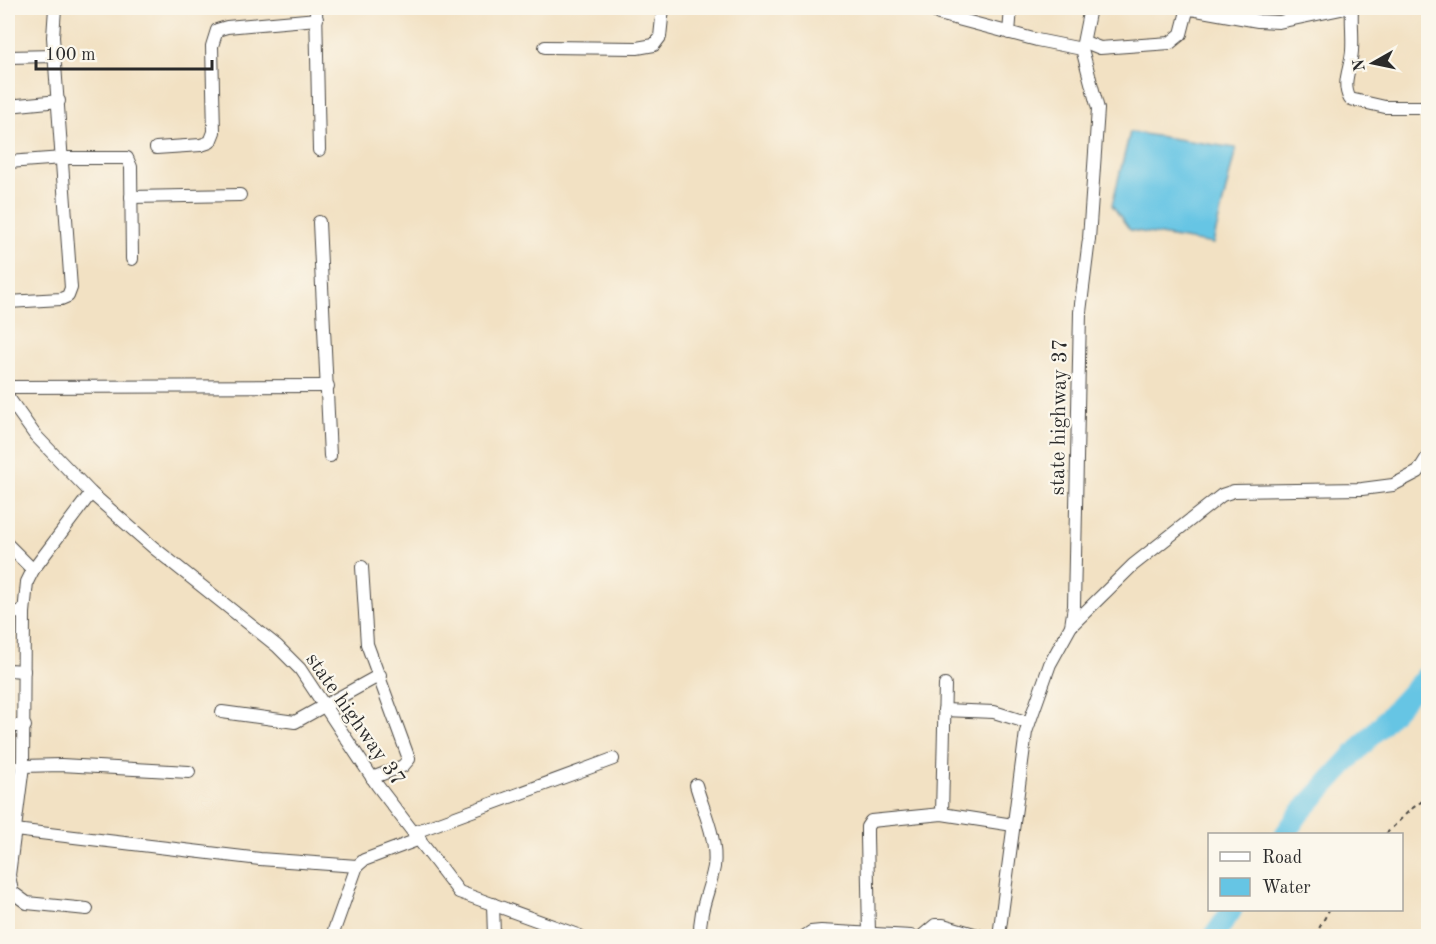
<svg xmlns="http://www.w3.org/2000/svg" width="1436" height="944" viewBox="0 0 1436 944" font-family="'Old Standard TT',serif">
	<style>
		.water { fill: #66c5e4; stroke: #487888; stroke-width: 1.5 }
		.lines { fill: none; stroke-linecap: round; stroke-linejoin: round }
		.river { stroke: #66c5e4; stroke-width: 21 }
		.minor-casing { stroke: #494642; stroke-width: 14 }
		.path { stroke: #494642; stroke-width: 2; stroke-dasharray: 4.5 4.5; stroke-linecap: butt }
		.minor { stroke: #fff; stroke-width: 12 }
		.labels { text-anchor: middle; stroke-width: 4.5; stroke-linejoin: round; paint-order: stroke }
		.street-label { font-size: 21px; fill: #2b2b2b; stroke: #fbf7ec }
	</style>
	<rect width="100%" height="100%" fill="#fbf7ec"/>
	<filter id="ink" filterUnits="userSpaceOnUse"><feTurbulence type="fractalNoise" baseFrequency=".0167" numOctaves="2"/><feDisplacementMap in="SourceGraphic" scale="12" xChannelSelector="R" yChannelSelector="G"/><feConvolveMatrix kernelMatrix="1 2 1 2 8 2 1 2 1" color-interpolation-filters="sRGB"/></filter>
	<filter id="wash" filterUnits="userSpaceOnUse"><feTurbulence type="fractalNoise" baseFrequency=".008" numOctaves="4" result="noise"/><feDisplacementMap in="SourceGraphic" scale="24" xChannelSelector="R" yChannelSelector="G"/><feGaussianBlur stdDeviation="1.35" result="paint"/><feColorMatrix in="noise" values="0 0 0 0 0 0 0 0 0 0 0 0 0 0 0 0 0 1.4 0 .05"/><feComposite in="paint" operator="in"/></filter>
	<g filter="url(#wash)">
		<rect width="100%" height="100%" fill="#f2e1c3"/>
		<polygon class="water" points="1130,132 1236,148 1213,244 1130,230 1112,205"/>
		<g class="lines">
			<g class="river">
				<polyline points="1285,834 1299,814 1428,674"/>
				<polyline points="1214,936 1232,910"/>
			</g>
		</g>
	</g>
	<g filter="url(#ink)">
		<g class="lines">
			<defs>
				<g id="minor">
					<polyline points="316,8 319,150"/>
					<polyline points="929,8 939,14 1037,40 1082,49 1098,109 1089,239 1080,312 1074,606 1071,626 1050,664 1026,732 999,936"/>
					<path d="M 1352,8 C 1351,22 1353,37 1352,51 C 1351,68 1341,83 1350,99 L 1385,107 L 1428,107"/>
					<polyline points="1009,33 1011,8"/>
					<polyline points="1085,42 1100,48 1170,43 1181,34 1187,11 1191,9 1258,21 1279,22 1346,8"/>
					<polyline points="545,47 637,48 654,45 660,37 663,8"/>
					<polyline points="1082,48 1090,8"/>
					<polyline points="8,57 55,56"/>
					<polyline points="8,106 59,101"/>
					<polyline points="156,148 201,145 210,142 214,132 212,46 217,30 227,27 317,19"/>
					<polyline points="8,162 63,158 127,158 131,167 132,259"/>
					<polyline points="131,197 240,195"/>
					<polyline points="319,222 330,456"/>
					<polyline points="8,302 61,299 68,296 71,288 53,37 55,8"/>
					<polyline points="8,387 328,386"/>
					<polyline points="8,397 35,435 91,493 154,548 277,646 300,669 377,785 459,892 580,936"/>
					<polyline points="8,545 33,570"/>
					<polyline points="362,567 367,644 409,759 403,766 372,778"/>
					<polyline points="8,611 24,613"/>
					<polyline points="1071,626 1133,565 1222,495 1234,491 1362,489 1393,485 1418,472 1428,456"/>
					<polyline points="8,670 24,671"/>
					<polyline points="944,710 994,712 1029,723"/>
					<polyline points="222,712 295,722 380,675"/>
					<polyline points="8,726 25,726"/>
					<polyline points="23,766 61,765 189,772"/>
					<path d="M 696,785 C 703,810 718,840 714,867 C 709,893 699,909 700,936"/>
					<polyline points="942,814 945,685"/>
					<polyline points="15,830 260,859 357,866"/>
					<polyline points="415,832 613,759"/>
					<polyline points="493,904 494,936"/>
					<polyline points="87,909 27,903 12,892 9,875 23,766 24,613 27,582 33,570 91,493"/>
					<polyline points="869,934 867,836 867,827 871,821 942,814 1013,825"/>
					<polyline points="332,936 357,866 364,860 420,839"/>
					<polyline points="805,936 811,932 821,931 911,936"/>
					<polyline points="922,936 935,925 943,925 981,936"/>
				</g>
			</defs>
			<use href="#minor" class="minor-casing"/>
			<g class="path">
				<polyline points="1386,834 1410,810 1428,797"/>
				<polyline points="1315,936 1329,910"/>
			</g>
			<use href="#minor" class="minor"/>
		</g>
	</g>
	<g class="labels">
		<g class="street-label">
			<text transform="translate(1058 417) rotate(-89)" y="7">state highway 37</text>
			<text transform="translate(356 719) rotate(55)" y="7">state highway 37</text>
		</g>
	</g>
	<rect width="1436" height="944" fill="none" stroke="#fbf7ec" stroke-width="30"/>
	<rect x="1208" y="833" width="195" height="78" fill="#fbf7ec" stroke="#a8a59f" stroke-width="1.5"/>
	<rect x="1220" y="852" width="30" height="9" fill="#ffffff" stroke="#a8a59f" stroke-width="1.5"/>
	<text x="1262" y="863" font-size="18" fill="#2b2b2b">Road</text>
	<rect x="1220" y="878" width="30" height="18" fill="#66c5e4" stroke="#a8a59f" stroke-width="1.5"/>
	<text x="1262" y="893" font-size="18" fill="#2b2b2b">Water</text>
	<g transform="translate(1373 63) rotate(261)" stroke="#fbf7ec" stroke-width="4.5" paint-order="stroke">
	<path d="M0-4.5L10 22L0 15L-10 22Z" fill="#2b2b2b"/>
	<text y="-9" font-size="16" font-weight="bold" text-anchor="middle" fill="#2b2b2b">N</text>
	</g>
	<path d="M36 60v9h176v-9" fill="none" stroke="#2b2b2b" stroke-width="3"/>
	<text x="45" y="60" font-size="18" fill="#2b2b2b" stroke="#fbf7ec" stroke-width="4.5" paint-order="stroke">100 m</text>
</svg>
